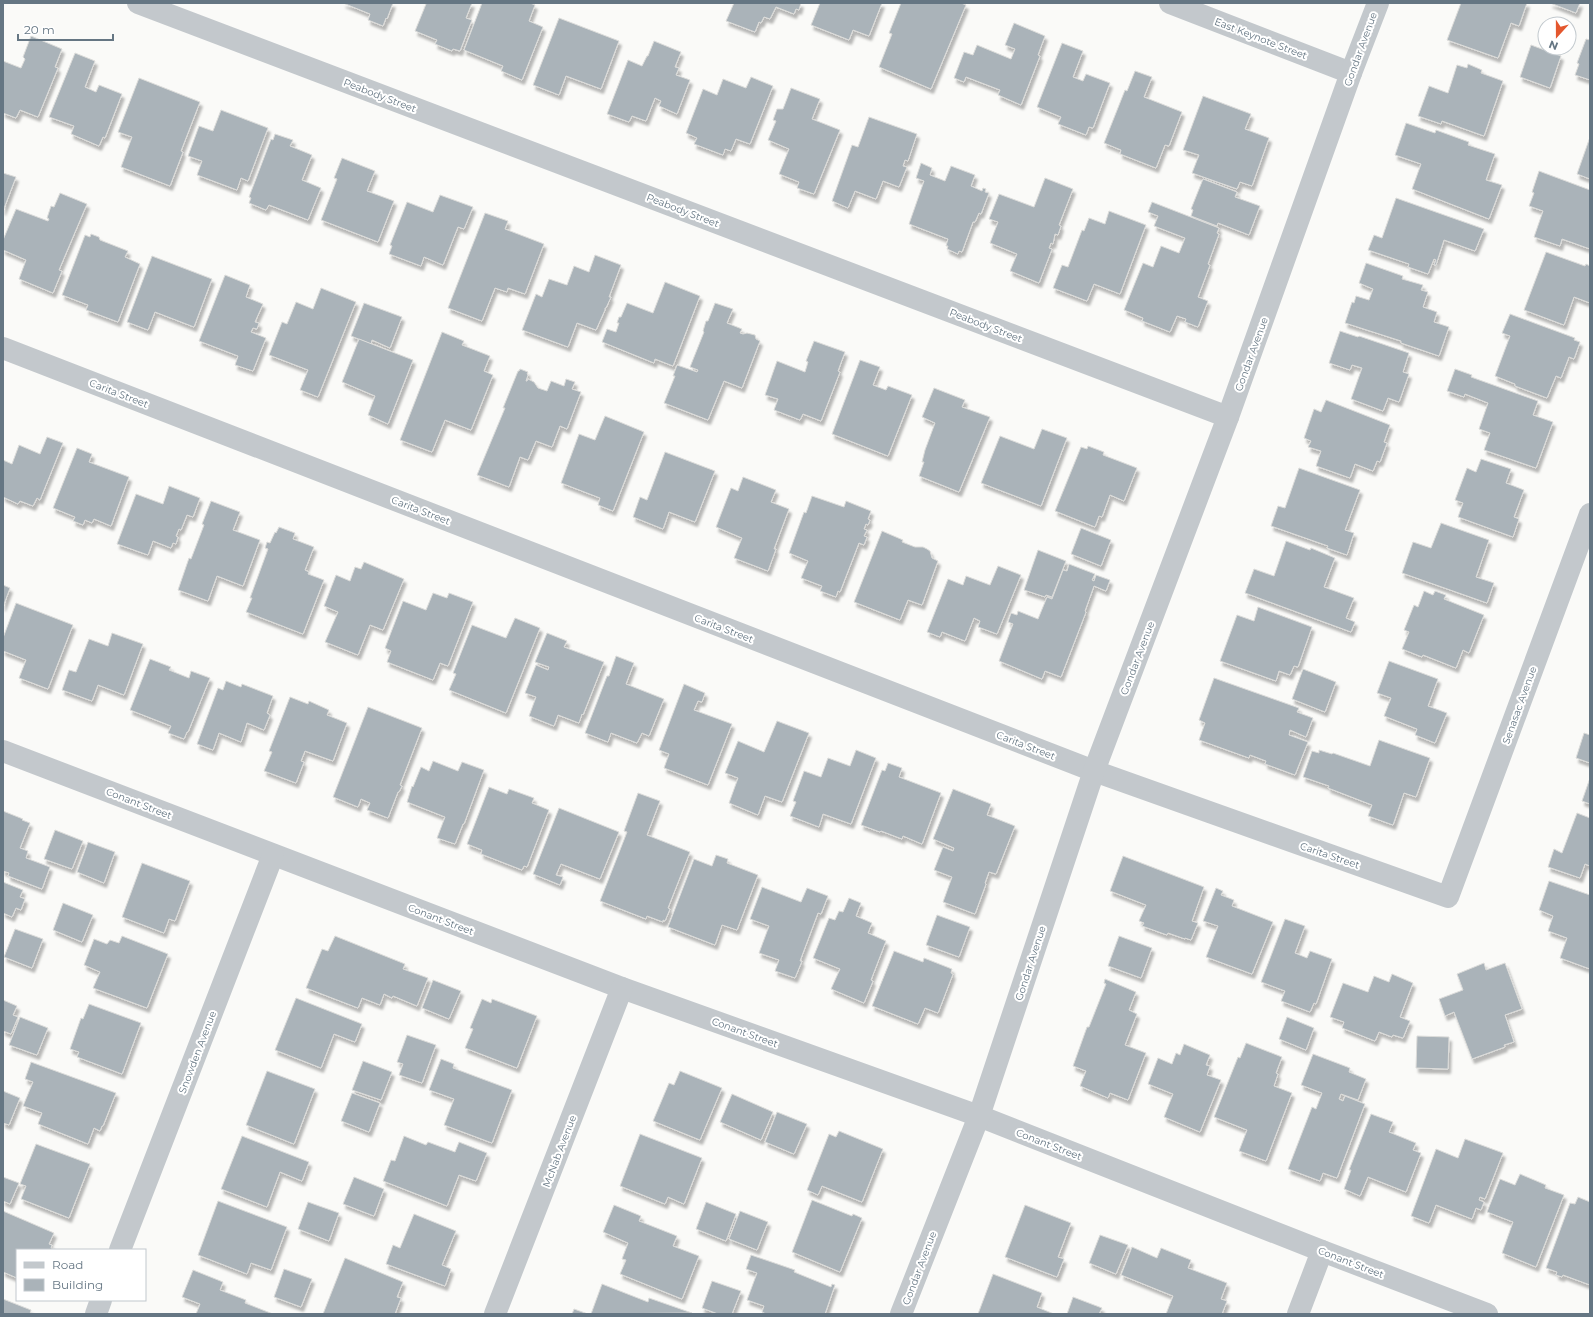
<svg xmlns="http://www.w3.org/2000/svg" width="1593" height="1317" viewBox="0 0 1593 1317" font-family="Montserrat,sans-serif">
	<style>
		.building { fill: #aab3b9; stroke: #dcdcda; filter: url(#shadow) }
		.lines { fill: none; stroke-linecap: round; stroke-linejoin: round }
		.minor { stroke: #c3c8cc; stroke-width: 22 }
		.labels { text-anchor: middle; stroke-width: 4; stroke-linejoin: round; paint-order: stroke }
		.street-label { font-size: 10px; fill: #657683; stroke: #fff }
	</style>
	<defs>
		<filter id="shadow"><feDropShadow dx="2.5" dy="4.5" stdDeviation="1" flood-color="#0004"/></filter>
	</defs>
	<rect width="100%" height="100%" fill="#fafaf8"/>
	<g class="building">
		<polygon points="343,3 393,3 387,19 386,18 383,26 368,20 370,14"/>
		<polygon points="422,3 472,3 466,18 472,20 460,51 453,49 452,51 435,44 437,40 415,31 426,4"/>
		<polygon points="482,3 530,3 535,5 529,21 543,27 522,80 501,71 503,66 464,50"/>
		<polygon points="734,3 801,3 799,10 796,9 794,14 776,7 770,19 764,17 761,23 759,22 755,32 726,21"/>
		<polygon points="820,3 882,3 869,36 853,30 849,40 811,25"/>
		<polygon points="901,3 961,3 966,5 931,89 879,67 892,34 889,33"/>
		<polygon points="1461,3 1527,3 1519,26 1511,23 1498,58 1447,40"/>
		<polygon points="1550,3 1580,3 1576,13"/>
		<polygon points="559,18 619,41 601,89 566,76 559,95 533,85"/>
		<polygon points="1014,23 1045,36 1038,55 1040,56 1021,105 998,95 1000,90 966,77 964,82 954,78 964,52 973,55 977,45 1011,59 1015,49 1005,45"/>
		<polygon points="31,36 62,49 55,67 58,68 38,117 20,110 16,118 3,113 3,61 21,68 25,59 23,57"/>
		<polygon points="1586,39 1590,40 1590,80 1575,75 1579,64 1577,63"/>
		<polygon points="654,41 681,52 675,67 679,68 676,75 690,80 677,114 659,106 661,101 655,98 646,121 632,116 629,122 607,114 628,60 642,66 647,56 648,56"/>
		<polygon points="1062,43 1083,51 1073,77 1083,81 1086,74 1110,83 1093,128 1089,127 1086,135 1058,124 1061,117 1037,107"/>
		<polygon points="1531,45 1561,56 1550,88 1520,77"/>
		<polygon points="75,53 95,61 85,87 96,92 99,85 122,94 105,138 103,137 99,146 71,134 74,126 49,117"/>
		<polygon points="1468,64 1482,70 1481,73 1503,81 1484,136 1442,121 1441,124 1418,116 1429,86 1448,93 1457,65 1467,68"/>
		<polygon points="1135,71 1152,77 1144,97 1182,112 1169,146 1165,145 1156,168 1120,154 1121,150 1104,143 1125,90 1127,91"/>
		<polygon points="751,77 773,86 750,144 736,139 731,151 725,149 723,155 694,144 697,138 686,133 703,89 717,95 723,79 746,88"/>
		<polygon points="139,78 200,102 181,151 183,152 170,186 121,167 132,137 118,132"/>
		<polygon points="791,88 820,99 812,119 840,130 814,194 797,188 799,182 779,174 789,149 768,140 776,121 773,120 777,109 783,109"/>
		<polygon points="1203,96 1251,114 1245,129 1269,138 1252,186 1240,182 1237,189 1192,173 1199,155 1183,150"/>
		<polygon points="221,110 268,128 248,181 241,178 237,190 197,175 202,161 188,156 199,126 213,131"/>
		<polygon points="869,117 917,134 908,161 905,160 903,166 907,167 899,187 883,181 876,199 855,191 848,208 832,201 852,145 858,147"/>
		<polygon points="1406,123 1435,133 1436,130 1469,142 1468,145 1495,154 1486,180 1502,185 1489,219 1412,189 1421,164 1395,155"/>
		<polygon points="275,134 293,140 290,146 312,155 302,180 321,188 308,220 269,205 266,210 249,203 251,198 249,197 271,139 273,140"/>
		<polygon points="1590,137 1590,179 1577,174"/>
		<polygon points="342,158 375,171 367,191 394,201 378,242 321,220 337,179 334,178"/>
		<polygon points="921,163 932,168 930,175 945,181 951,166 975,175 971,186 982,191 983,188 986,189 985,192 989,193 981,214 979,213 975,222 973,222 962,252 959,251 958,254 947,249 948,246 946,246 948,239 909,224 924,181 916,178"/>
		<polygon points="1539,171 1590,190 1590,249 1562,239 1560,246 1534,237 1543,211 1529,206 1534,193 1532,192"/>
		<polygon points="3,173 16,177 3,211"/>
		<polygon points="1045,178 1073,189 1059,225 1061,226 1058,235 1055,234 1053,244 1051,243 1049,248 1052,249 1039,283 1010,271 1017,254 990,243 998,222 989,219 999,194 1034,207"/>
		<polygon points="1203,179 1237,192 1235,197 1260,206 1249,235 1218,223 1217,226 1191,216 1193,210 1191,209"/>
		<polygon points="60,193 87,204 59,270 62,271 53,293 19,279 26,260 3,250 3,240 16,209 48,221 49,219 47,218 51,206 54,207"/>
		<polygon points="440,195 473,207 464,229 458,227 443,265 424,257 421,266 389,254 392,246 390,245 407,202 433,212"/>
		<polygon points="1396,198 1484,229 1475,251 1444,240 1436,265 1434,265 1436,260 1434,259 1428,274 1408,267 1409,264 1368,250 1374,235 1382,238"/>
		<polygon points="1152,202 1219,228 1217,233 1219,234 1208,264 1210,265 1198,297 1208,301 1198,327 1185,322 1186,319 1177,316 1170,332 1142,321 1143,318 1124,310 1143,263 1153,267 1161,246 1179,253 1185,238 1154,226 1158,216 1148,212"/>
		<polygon points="1109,211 1146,225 1120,294 1094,284 1087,301 1053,288 1062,265 1068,267 1082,230 1084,231 1089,218 1105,224"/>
		<polygon points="485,213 508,221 505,229 544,244 525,294 508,288 507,292 495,288 482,321 448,308"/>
		<polygon points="91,234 99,237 100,240 128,251 125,257 140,264 118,322 86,310 88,305 62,295 85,235 90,237"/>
		<polygon points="1546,252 1585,266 1586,264 1590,266 1590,303 1574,297 1564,325 1524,310"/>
		<polygon points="595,255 621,265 609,297 611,297 606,308 605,308 605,310 596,330 577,323 568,347 522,330 536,294 542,297 549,279 567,285 574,266 589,272"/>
		<polygon points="152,256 212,279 194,327 155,312 148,330 127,322"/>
		<polygon points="1366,263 1403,276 1402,279 1423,285 1421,290 1428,292 1423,307 1437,312 1434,322 1449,327 1439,356 1401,343 1401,341 1345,323 1352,302 1354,303 1356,296 1369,300 1373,289 1359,283"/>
		<polygon points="225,275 250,285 246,297 263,304 255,322 259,323 257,329 253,328 251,332 266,338 253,371 235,365 238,356 199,341"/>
		<polygon points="665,282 700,296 673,366 655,359 654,363 602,342 607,329 616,332 619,323 617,323 619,317 621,317 627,303 653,313"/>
		<polygon points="321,288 356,302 318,397 300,390 308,370 269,355 282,322 287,324 296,302 313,309"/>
		<polygon points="364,303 402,317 390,348 372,340 371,344 351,336"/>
		<polygon points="715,303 733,309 727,323 742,329 740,333 743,334 747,333 755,335 756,339 760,341 742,388 724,381 708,420 664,403 675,376 673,376 677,365 697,372 698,370 690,367 704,332 703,331 706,321 708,321"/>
		<polygon points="1510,314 1575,338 1574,340 1580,342 1574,359 1569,357 1561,378 1556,376 1547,398 1515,386 1515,384 1495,376 1510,336 1502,333"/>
		<polygon points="1340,331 1358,337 1359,336 1409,353 1403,372 1409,374 1399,402 1388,398 1383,411 1351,399 1362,368 1352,365 1350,370 1329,363"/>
		<polygon points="442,332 464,341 462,345 490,356 484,371 493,375 471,430 445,420 432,452 400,440"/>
		<polygon points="359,339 413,360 388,424 368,415 375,396 342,382"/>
		<polygon points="814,341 845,352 838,371 840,372 821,421 803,414 800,420 774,410 778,399 765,395 777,361 805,372 808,362 806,361"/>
		<polygon points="860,360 880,367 873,385 886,390 888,386 912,395 888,456 832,434"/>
		<polygon points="520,369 528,372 527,374 528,375 526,381 527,381 528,379 534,382 538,388 547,391 551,381 564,386 566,379 575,382 572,389 581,392 567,429 560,426 552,447 536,441 528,460 520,457 509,487 477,475 505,408 503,408 518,371 519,371"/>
		<polygon points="1455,369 1472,375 1471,377 1538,401 1533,415 1553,422 1536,468 1484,450 1490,433 1479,429 1488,403 1465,394 1464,397 1447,391"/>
		<polygon points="934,388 965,400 962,407 990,417 959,492 919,476 924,462 922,462 925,450 935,423 922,417"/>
		<polygon points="1326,400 1390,425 1384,442 1387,443 1380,462 1377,461 1373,471 1355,464 1350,478 1316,466 1321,451 1308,447 1311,441 1304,438 1314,409 1321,412"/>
		<polygon points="605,416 644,432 613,511 598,505 600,498 561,483 579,434 595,440"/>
		<polygon points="1042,429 1067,438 1041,506 981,483 1000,436 1034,449"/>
		<polygon points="47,437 63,443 40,500 37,498 33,506 20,501 18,504 3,497 3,460 12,464 19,445 40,454"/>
		<polygon points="1088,446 1104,452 1103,455 1137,468 1124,501 1110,495 1102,517 1099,516 1095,527 1055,511 1081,447 1087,449"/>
		<polygon points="77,448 92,454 89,462 129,477 111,526 94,519 92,523 85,520 83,525 73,521 75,517 53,508"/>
		<polygon points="665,452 715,471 695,522 669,512 663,529 633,517 640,497 647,500"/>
		<polygon points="1481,459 1511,469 1506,483 1524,490 1514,517 1519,519 1513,537 1458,517 1463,503 1455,500 1467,468 1476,472"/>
		<polygon points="1299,468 1360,490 1345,530 1354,533 1347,555 1327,548 1328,546 1271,526 1278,506 1285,508"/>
		<polygon points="743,477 776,490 771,502 789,509 774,549 776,549 768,571 734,558 742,538 716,527 731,488 738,491"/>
		<polygon points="169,486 200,498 193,517 187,515 181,530 179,529 176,536 178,537 176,544 173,543 171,548 153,541 148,555 117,544 136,494 163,504"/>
		<polygon points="812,496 844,507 846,501 871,511 868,519 870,520 868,525 866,524 864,529 867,530 864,536 867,537 864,545 859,543 840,592 838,591 836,597 820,591 822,586 801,578 808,561 789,553 804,512 806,513"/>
		<polygon points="211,501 240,512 233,530 260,540 243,586 217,576 208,601 178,590 189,558 191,559 204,525 202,524"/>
		<polygon points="1441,523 1489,540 1476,577 1494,583 1487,603 1402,573 1413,542 1431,548"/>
		<polygon points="279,527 295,533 293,539 314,547 305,570 309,572 308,574 324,580 303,634 246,612 252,598 250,598 268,549 265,548 267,542 270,543 275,532 276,533"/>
		<polygon points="1081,528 1111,540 1101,566 1071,554"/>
		<polygon points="882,531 903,540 902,542 915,547 923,547 927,549 930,551 932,558 938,561 922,605 908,600 900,620 854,602"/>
		<polygon points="1286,541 1310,550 1311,548 1335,558 1324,587 1354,598 1346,618 1355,622 1351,632 1245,593 1254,569 1274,576"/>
		<polygon points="1038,550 1066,561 1052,597 1046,595 1045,597 1024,590"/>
		<polygon points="364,562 404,579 383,630 370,625 358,655 325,642 338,612 324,606 336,575 350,581 355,567 361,569"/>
		<polygon points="1069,564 1095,574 1092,580 1094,581 1096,575 1110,580 1106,591 1094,586 1085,611 1086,612 1061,677 1045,671 1042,679 999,661 1013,624 1008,622 1011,613 1017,615 1018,611 1038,619 1047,597 1052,599 1063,570 1067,571"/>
		<polygon points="998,566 1021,575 997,634 978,627 980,621 974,618 965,641 942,632 940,637 927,632 948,579 963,585 966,576 990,585"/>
		<polygon points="3,585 10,588 3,607"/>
		<polygon points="1424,591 1433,595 1435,591 1446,595 1444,599 1484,615 1469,653 1463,650 1456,668 1423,655 1422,657 1402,649 1409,632 1404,630 1414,605 1418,607"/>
		<polygon points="433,593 447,598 449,593 473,602 448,666 440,663 433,680 387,662 391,651 385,648 403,601 426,610"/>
		<polygon points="16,603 73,625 48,689 19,678 26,660 3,651 3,638"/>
		<polygon points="1258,607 1312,627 1298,667 1294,666 1290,675 1279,671 1276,681 1220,661 1237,615 1254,621"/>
		<polygon points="515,618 540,628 506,713 449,690 456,674 453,673 472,625 506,638"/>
		<polygon points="112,633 143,644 124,695 98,685 92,701 62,690 69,670 76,672 89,639 108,646"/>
		<polygon points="547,633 567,641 564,647 604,662 583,715 582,714 579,723 558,715 554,726 529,716 536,697 525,693 536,665 548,670 549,667 535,662"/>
		<polygon points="616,656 634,663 626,684 664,699 649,736 642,733 637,743 611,733 608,742 585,733 607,676 609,676"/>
		<polygon points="150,659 171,667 169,670 189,678 191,671 210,678 188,732 187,732 184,739 168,733 171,726 130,710"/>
		<polygon points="1389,661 1438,679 1428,706 1447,713 1435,743 1415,735 1417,729 1384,716 1391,698 1377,693"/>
		<polygon points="1303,669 1336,682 1325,712 1292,699"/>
		<polygon points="1214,678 1299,708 1297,712 1313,718 1306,737 1290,730 1289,735 1308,742 1295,775 1265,764 1266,761 1250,755 1249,758 1199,740 1205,723 1199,720"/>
		<polygon points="226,681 241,687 242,684 273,696 267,713 270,715 264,730 247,723 241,742 219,733 213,750 197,744 218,688 223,690"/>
		<polygon points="684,684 705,693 702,702 698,701 694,710 732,724 708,785 664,768 669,754 659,750"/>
		<polygon points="290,697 308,704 309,701 329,710 327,715 347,723 333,761 305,751 301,761 304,762 296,783 264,771 272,752 269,751"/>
		<polygon points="368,707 422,728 400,785 402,786 399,792 398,792 388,818 367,810 370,803 361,799 358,807 333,797"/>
		<polygon points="777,721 809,733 782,802 765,796 758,815 729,803 738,778 725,773 738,741 764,752"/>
		<polygon points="1584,733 1590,735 1590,763 1576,758"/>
		<polygon points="1379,740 1430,758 1416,797 1404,793 1393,825 1368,816 1372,805 1328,788 1329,786 1303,777 1312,751 1319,753 1319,750 1332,754 1333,753 1370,766"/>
		<polygon points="856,750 876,758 851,824 823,814 819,827 790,816 796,802 793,801 804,771 821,777 828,758 850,766"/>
		<polygon points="433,761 458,771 462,762 484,770 464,824 463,824 455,844 437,838 445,817 407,802 412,786 413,787 421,767 429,771"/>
		<polygon points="888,763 902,768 899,777 941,793 922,844 903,836 902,839 881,831 880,832 861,825 882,770 885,771"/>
		<polygon points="1590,778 1590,804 1582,801"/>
		<polygon points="489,787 507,794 509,789 534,798 532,803 549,810 527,867 524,866 522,870 481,854 482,850 467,844"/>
		<polygon points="953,789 991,804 987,815 1015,826 996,874 989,872 985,883 986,884 975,914 943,902 952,877 934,870 943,847 953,851 954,848 933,839"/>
		<polygon points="638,793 660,801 647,835 690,852 668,908 670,909 665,921 663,920 663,922 647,916 646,919 600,901 627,832 624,831"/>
		<polygon points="559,808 619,832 600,879 561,864 556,875 563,877 560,885 533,874"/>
		<polygon points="3,811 23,819 22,820 30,823 20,848 28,851 26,858 50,867 42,889 8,876 9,873 3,871"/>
		<polygon points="1577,813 1590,818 1590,866 1585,864 1580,878 1548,867 1554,849 1562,853"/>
		<polygon points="55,830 83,841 72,869 44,859"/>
		<polygon points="88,842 115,852 104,883 77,872"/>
		<polygon points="716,855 728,859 727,863 758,875 737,930 722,925 715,945 668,927 694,859 712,866"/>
		<polygon points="1123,856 1204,887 1192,921 1198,923 1191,940 1185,938 1185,939 1168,933 1167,935 1142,926 1144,923 1139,921 1146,905 1110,891"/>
		<polygon points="142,863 190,881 175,921 169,919 164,933 122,917"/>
		<polygon points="1549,881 1590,895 1590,969 1560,958 1567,938 1548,931 1553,916 1539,910"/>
		<polygon points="3,882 23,890 20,897 25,899 21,910 16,908 12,917 3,913"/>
		<polygon points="762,887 801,902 807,888 828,896 821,914 818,913 800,961 802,961 795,978 775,971 779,960 759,953 769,926 750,919"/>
		<polygon points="1216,888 1223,891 1221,895 1234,900 1232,906 1273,922 1252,974 1206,957 1218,926 1203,921"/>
		<polygon points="849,898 861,903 856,916 872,923 868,933 886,941 871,980 873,981 864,1003 831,989 840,969 813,958 829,918 835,920 839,911 843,912"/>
		<polygon points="63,903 93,915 82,942 53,930"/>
		<polygon points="937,915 970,927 959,957 926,945"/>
		<polygon points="1285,919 1305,926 1295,953 1307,958 1310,951 1332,959 1316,1004 1314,1003 1310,1012 1281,1001 1285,991 1261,982"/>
		<polygon points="15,929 43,939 32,968 4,957"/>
		<polygon points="122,936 168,954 147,1008 93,988 100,972 84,965 94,939 107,944 110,940 119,943"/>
		<polygon points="335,936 405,964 403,969 428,978 417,1006 393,996 392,998 384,994 380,1005 362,998 358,1008 306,988 322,949 328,951"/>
		<polygon points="1119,936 1152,948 1141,978 1108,966"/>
		<polygon points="894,951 923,962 924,958 952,969 951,973 953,974 938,1013 925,1008 918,1024 872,1006"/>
		<polygon points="1484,963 1486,970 1505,963 1522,1009 1505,1015 1514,1042 1504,1045 1505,1047 1472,1059 1454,1012 1445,1016 1439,999 1463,990 1457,974"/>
		<polygon points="1392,974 1413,983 1400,1017 1410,1021 1403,1038 1393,1035 1392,1037 1379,1032 1375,1041 1342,1028 1344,1022 1330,1017 1343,983 1368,992 1374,976 1389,982"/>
		<polygon points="1105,979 1136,992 1129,1010 1137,1014 1125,1045 1146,1053 1128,1100 1110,1093 1108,1098 1080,1086 1086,1071 1073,1066 1087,1027 1089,1027 1106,984 1104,983"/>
		<polygon points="433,980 461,991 449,1019 422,1008"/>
		<polygon points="296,998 362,1024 355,1042 334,1034 321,1068 275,1050"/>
		<polygon points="482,999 491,1003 492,999 537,1016 517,1068 465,1048 473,1029 470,1028"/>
		<polygon points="3,1000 17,1006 13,1015 18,1017 11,1034 3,1031"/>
		<polygon points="89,1004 141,1023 122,1074 77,1057 79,1052 70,1049 81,1018 83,1019"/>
		<polygon points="20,1017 48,1028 37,1055 9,1045"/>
		<polygon points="1287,1017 1314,1028 1306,1050 1279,1039"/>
		<polygon points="407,1035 436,1045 422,1083 399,1075 403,1064 397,1062"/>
		<polygon points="1417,1036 1449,1037 1448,1069 1416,1068"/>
		<polygon points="1246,1043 1282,1057 1276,1073 1278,1074 1274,1086 1292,1093 1266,1161 1239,1151 1247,1130 1214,1117 1238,1057 1240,1058"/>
		<polygon points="1184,1044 1210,1055 1206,1065 1210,1066 1207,1075 1221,1080 1200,1132 1164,1117 1173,1094 1148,1084 1158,1058 1172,1064 1176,1053 1180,1055"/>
		<polygon points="1313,1054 1350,1068 1349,1072 1366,1079 1358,1100 1341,1094 1339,1099 1343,1101 1345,1096 1365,1104 1337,1178 1323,1173 1320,1181 1288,1169 1312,1107 1316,1109 1322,1093 1301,1085"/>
		<polygon points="441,1059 454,1064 453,1068 512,1090 492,1143 444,1125 454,1099 429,1090"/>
		<polygon points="363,1061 392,1072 381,1100 352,1090"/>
		<polygon points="31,1062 116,1093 103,1126 102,1126 100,1131 94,1128 88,1144 38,1124 42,1113 23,1106 33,1082 25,1079"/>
		<polygon points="267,1071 315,1089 294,1144 246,1125"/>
		<polygon points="680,1071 722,1088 700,1140 653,1121 669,1083 674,1085"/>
		<polygon points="3,1091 20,1098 9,1125 3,1123"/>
		<polygon points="352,1093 380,1103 369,1132 341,1121"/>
		<polygon points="732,1094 773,1112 761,1140 720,1122"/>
		<polygon points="777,1112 807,1124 794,1154 765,1142"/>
		<polygon points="1371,1114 1393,1122 1389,1132 1416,1143 1413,1150 1421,1153 1406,1192 1368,1177 1360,1196 1344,1189 1351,1170 1349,1170"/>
		<polygon points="839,1131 883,1149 862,1202 822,1186 818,1195 807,1190 829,1134 836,1137"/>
		<polygon points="640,1134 702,1158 684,1204 668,1197 665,1204 620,1186"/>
		<polygon points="242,1136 309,1162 302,1181 280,1172 267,1207 221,1189"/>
		<polygon points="404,1136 426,1145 428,1142 455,1152 459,1142 487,1153 476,1181 459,1175 447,1206 383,1181 391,1160 395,1161"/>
		<polygon points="1465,1139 1503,1153 1485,1199 1480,1197 1479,1200 1484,1202 1481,1210 1476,1208 1472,1219 1436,1205 1429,1223 1411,1216 1436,1149 1458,1158"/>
		<polygon points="36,1144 90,1164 69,1218 21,1199 26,1186 20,1184"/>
		<polygon points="1520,1174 1546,1185 1545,1188 1564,1195 1536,1267 1502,1253 1513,1222 1487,1212 1500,1179 1515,1185"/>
		<polygon points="3,1177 19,1183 10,1204 3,1201"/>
		<polygon points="354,1177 384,1189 374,1216 343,1204"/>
		<polygon points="1578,1197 1590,1202 1590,1285 1563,1275 1562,1277 1556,1275 1557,1272 1546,1268 1570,1203 1575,1204"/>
		<polygon points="812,1200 852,1216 853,1214 862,1218 840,1272 792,1252"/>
		<polygon points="218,1201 287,1227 271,1270 251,1263 247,1274 198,1255"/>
		<polygon points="308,1202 339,1213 329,1241 298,1229"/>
		<polygon points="706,1202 736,1214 726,1241 696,1229"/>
		<polygon points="614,1205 641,1216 639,1221 677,1236 673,1246 699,1256 682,1299 620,1274 626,1260 622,1259 628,1243 603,1232"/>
		<polygon points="1025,1205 1071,1223 1058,1257 1064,1259 1057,1277 1005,1257"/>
		<polygon points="3,1211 54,1233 49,1244 52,1245 51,1248 55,1250 17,1250 17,1278 3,1272"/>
		<polygon points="740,1211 768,1222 757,1250 729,1239"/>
		<polygon points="414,1214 456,1231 442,1265 451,1269 445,1286 386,1264 393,1245 400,1248"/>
		<polygon points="1100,1235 1128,1245 1116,1274 1089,1263"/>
		<polygon points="1132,1247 1157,1258 1161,1248 1191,1260 1188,1268 1227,1283 1221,1299 1227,1301 1222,1314 1166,1314 1173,1296 1121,1275"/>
		<polygon points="751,1255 795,1270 794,1272 831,1287 832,1284 835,1285 825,1314 766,1314 762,1312 764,1306 747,1300 757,1273 746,1269"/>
		<polygon points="345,1258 403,1282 397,1297 401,1298 395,1314 323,1314"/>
		<polygon points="284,1269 312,1279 301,1307 274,1297"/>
		<polygon points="193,1270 223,1282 220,1290 246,1300 245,1303 273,1314 196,1314 200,1304 182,1297"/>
		<polygon points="993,1274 1042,1293 1037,1307 1054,1314 978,1314"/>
		<polygon points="712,1281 741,1291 732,1314 718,1314 702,1308"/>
		<polygon points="602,1284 648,1302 649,1298 692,1313 591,1314"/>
		<polygon points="1073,1297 1102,1308 1099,1314 1067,1314"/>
		<polygon points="3,1299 31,1310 30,1314 3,1314"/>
		<polygon points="574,1309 588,1314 572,1314"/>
	</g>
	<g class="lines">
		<g class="minor">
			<polyline points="138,3 1228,417"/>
			<polyline points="1170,3 1351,73"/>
			<polyline points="3,348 1094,771 1448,897 1590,514"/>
			<polyline points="3,751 622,988 979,1116 1322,1251 1487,1314"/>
			<polyline points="120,1250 273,855"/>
			<polyline points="96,1314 101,1300"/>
			<polyline points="495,1314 622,988"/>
			<polyline points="901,1314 979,1116 1094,771 1228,417 1351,73 1378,3"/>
			<polyline points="1298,1314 1322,1251"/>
		</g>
	</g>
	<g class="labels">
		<g class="street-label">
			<text transform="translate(1261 38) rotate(21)" y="4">East Keynote Street</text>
			<text transform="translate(1360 49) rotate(-70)" y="4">Gondar Avenue</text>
			<text transform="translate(380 95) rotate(21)" y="4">Peabody Street</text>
			<text transform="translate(683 210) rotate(21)" y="4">Peabody Street</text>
			<text transform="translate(986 325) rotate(21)" y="4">Peabody Street</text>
			<text transform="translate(1251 354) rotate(-70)" y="4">Gondar Avenue</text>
			<text transform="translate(119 393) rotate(21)" y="4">Carita Street</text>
			<text transform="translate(421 510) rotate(21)" y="4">Carita Street</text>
			<text transform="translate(724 628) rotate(21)" y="4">Carita Street</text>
			<text transform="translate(1137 658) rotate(-69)" y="4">Gondar Avenue</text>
			<text transform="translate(1519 705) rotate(-70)" y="4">Senasac Avenue</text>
			<text transform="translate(1026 745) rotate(21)" y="4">Carita Street</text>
			<text transform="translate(139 803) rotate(21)" y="4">Conant Street</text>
			<text transform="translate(1330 855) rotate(19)" y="4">Carita Street</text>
			<text transform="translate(441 919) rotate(21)" y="4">Conant Street</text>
			<text transform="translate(1030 963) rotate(-72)" y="4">Gondar Avenue</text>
			<text transform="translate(745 1032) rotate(20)" y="4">Conant Street</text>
			<text transform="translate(197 1052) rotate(-69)" y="4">Snowden Avenue</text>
			<text transform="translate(1049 1144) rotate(21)" y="4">Conant Street</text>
			<text transform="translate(559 1151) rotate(-69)" y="4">McNab Avenue</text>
			<text transform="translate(1351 1262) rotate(21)" y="4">Conant Street</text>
			<text transform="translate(919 1268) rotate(-69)" y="4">Gondar Avenue</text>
		</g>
	</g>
	<rect width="1593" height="1317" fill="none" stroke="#657683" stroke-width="8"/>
	<rect x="16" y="1249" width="130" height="52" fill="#ffffff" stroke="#c1c8cd"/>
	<rect x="24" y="1262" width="20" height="6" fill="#c3c8cc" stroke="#c1c8cd"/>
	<text x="52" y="1269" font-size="12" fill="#657683">Road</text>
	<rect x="24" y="1279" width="20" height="12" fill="#aab3b9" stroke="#c1c8cd"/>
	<text x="52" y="1289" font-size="12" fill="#657683">Building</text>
	<g transform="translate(1557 36) rotate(201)"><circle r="19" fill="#ffffff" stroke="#c1c8cd"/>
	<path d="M0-3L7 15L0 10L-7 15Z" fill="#e4572e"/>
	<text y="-6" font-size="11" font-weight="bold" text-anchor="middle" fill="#657683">N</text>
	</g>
	<path d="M18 34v6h95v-6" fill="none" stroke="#657683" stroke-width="2"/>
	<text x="24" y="34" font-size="12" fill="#657683" stroke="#ffffff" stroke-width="3" paint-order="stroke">20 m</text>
</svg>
